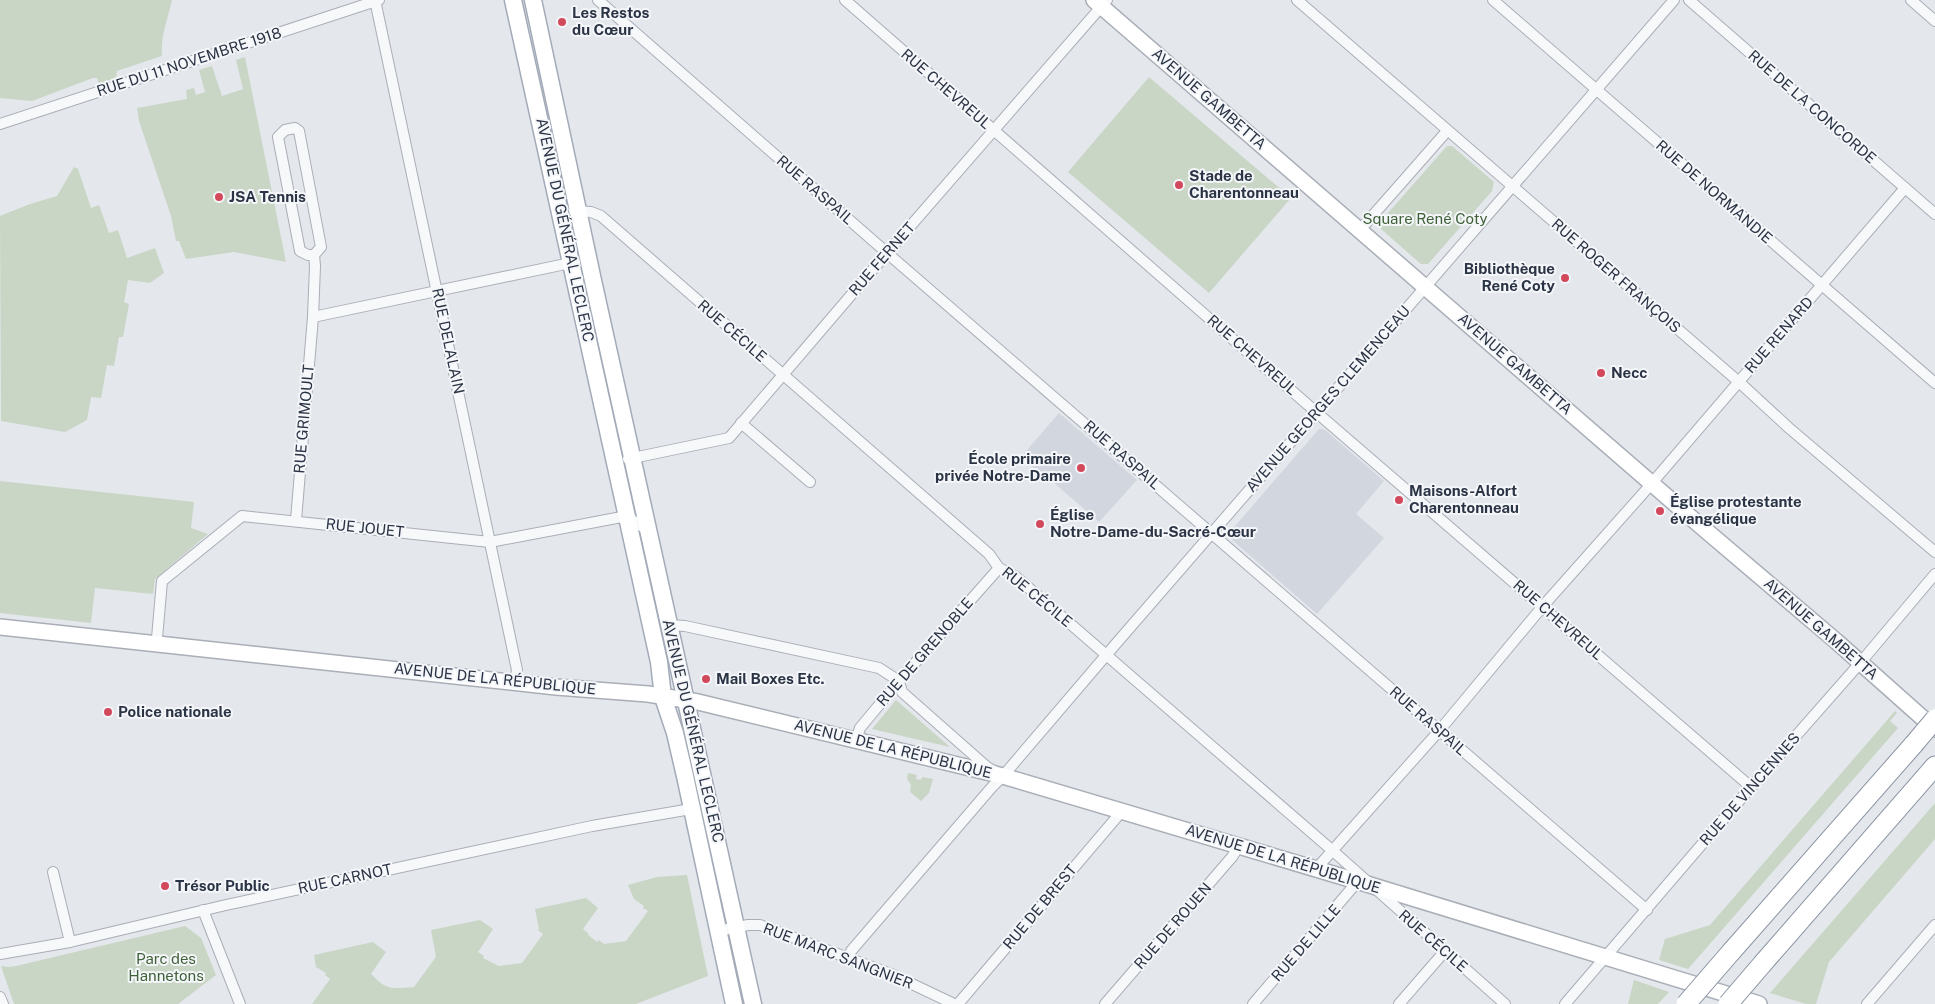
<svg xmlns="http://www.w3.org/2000/svg" width="1935" height="1004" viewBox="0 0 1935 1004" font-family="'Public Sans',sans-serif">
	<style>
		.built { fill: #d2d6de }
		.green { fill: #c9d6c5 }
		.lines { fill: none; stroke-linecap: round; stroke-linejoin: round }
		.street-casing { stroke: #a9aeb7; stroke-width: 12 }
		.secondary-casing { stroke: #a9aeb7; stroke-width: 18 }
		.primary-casing { stroke: #a3abb8; stroke-width: 19 }
		.highway-casing { stroke: #8b94a3; stroke-width: 21 }
		.street { stroke: #f7f8fa; stroke-width: 10 }
		.secondary { stroke: #fff; stroke-width: 15 }
		.primary { stroke: #fff; stroke-width: 16 }
		.highway { stroke: #fff; stroke-width: 19 }
		.highway-bridge-casing { stroke: #8b94a3; stroke-width: 21; stroke-linecap: butt }
		.highway-bridge { stroke: #fff; stroke-width: 19 }
		.poi-dot { fill: #d1495b; stroke: #f4f6f9; stroke-width: 2 }
		.labels { text-anchor: middle; stroke-width: 4; stroke-linejoin: round; paint-order: stroke }
		.poi-label { font-size: 15px; font-weight: bold; fill: #2b3445; stroke: #f4f6f9; text-anchor: start }
		.street-label { font-size: 15px; fill: #2b3445; stroke: #f4f6f9 }
		.park-label { font-size: 15px; fill: #3f6138; stroke: #f4f6f9 }
	</style>
	<rect width="100%" height="100%" fill="#e4e7ec"/>
	<g class="built">
		<polygon points="1059,413 1137,480 1099,522 1037,468 1035,469 1021,457"/>
		<polygon points="1319,429 1324,429 1384,481 1356,514 1384,538 1317,614 1230,538 1229,533"/>
	</g>
	<g class="green">
		<path d="M 0,0 L 172,0 C 168,19 160,37 162,56 L 117,71 L 116,78 L 99,84 L 97,78 L 93,78 L 32,101 L 0,98 Z"/>
		<polygon points="245,57 286,262 234,252 186,259 179,241 176,241 171,216 139,121 137,108 187,99 186,90 194,88 196,95 205,92 199,70 212,66 222,96 243,89 236,60"/>
		<polygon points="1149,77 1291,198 1209,293 1068,172"/>
		<polygon points="1447,146 1452,146 1494,182 1492,191 1428,264 1421,264 1381,229 1381,221"/>
		<polygon points="74,167 78,169 91,208 99,205 109,233 118,230 127,258 155,248 164,273 150,283 128,280 124,302 129,304 123,337 119,337 114,366 107,365 101,398 91,397 87,420 65,432 1,421 0,216 30,204 57,196"/>
		<polygon points="0,481 194,502 191,528 208,534 155,579 153,594 95,588 91,623 0,613"/>
		<polygon points="896,700 950,747 872,729"/>
		<polygon points="1895,711 1897,713 1890,721 1898,728 1688,969 1659,960 1665,939 1710,925"/>
		<polygon points="908,773 917,775 916,779 921,780 922,777 933,779 929,793 921,801 910,792 911,785 907,779"/>
		<polygon points="1935,803 1935,839 1829,962 1816,1004 1806,1004 1770,993"/>
		<path d="M 687,875 L 708,976 L 636,1004 L 312,1004 L 330,979 L 325,975 L 326,973 L 316,967 L 314,955 L 373,942 L 386,952 L 371,974 C 387,990 389,989 414,987 L 436,957 L 431,930 L 480,920 L 493,929 L 478,952 L 484,956 L 483,958 L 499,966 L 522,963 L 543,934 L 538,930 L 539,929 L 535,909 L 586,898 L 598,908 L 583,929 L 589,934 L 588,935 L 597,942 L 599,940 L 604,944 L 626,941 L 648,911 L 643,908 L 644,906 L 634,899 L 628,885 L 657,877 Z"/>
		<polygon points="185,926 201,938 216,975 178,1004 14,1004 1,966 9,967 16,966"/>
		<polygon points="1634,980 1669,992 1658,1004 1628,1004"/>
	</g>
	<g class="lines">
		<defs>
			<g id="street">
				<polyline points="375,0 517,670 515,682"/>
				<polyline points="598,0 894,259 1647,910"/>
				<polyline points="845,0 1316,412 1751,787"/>
				<polyline points="1297,0 1739,382 1789,428 1935,552"/>
				<polyline points="1493,0 1935,383"/>
				<polyline points="1689,0 1935,214"/>
				<polyline points="1911,0 1935,21"/>
				<polyline points="0,124 379,0"/>
				<polyline points="574,211 591,212 601,216 989,554 999,568 1015,576 1333,851 1505,1004"/>
				<polyline points="1360,230 1447,131"/>
				<polyline points="313,317 575,262"/>
				<polyline points="741,423 810,482"/>
				<polyline points="628,459 729,438 887,253 1107,0"/>
				<polyline points="296,520 313,317 315,266 314,255 321,247 299,131 295,128 285,130 278,137 300,251 308,255 314,255"/>
				<polyline points="669,625 685,626 879,668 899,681 902,692 987,767 994,771"/>
				<polyline points="153,644 157,638 162,581 242,516 490,542 627,516 648,531"/>
				<polyline points="856,740 860,728 899,681 999,568"/>
				<polyline points="1316,869 1439,731 1543,606 1646,490 1905,188"/>
				<polyline points="53,872 70,942"/>
				<polyline points="203,910 240,1004"/>
				<polyline points="718,931 748,925 760,925 891,974 954,1004"/>
				<polyline points="0,954 70,942 226,905 592,826 691,809"/>
				<polyline points="849,958 851,951 992,787 1003,776 1114,646 1674,0"/>
				<polyline points="0,997 3,1004"/>
				<polyline points="958,1004 1122,811"/>
				<polyline points="1105,1004 1232,857 1239,846"/>
				<polyline points="1253,1004 1358,881"/>
				<polyline points="1399,1004 1445,951"/>
				<polyline points="1565,1004 1751,787 1861,662 1935,574"/>
				<polyline points="1867,1004 1935,925"/>
			</g>
			<g id="secondary">
				<polyline points="1094,0 1703,528 1836,641 1935,729"/>
				<polyline points="0,627 556,687 648,694 698,702 1003,776 1370,885 1759,1004"/>
			</g>
			<g id="primary">
				<polyline points="513,0 659,662 663,697 675,733 685,776 734,1004"/>
				<polyline points="533,0 592,276 753,1004"/>
			</g>
			<g id="highway">
				<polyline points="1731,952 1914,744"/>
				<polyline points="1764,962 1935,766"/>
			</g>
		</defs>
		<use href="#street" class="street-casing"/>
		<use href="#secondary" class="secondary-casing"/>
		<use href="#primary" class="primary-casing"/>
		<use href="#highway" class="highway-casing"/>
		<use href="#street" class="street"/>
		<use href="#secondary" class="secondary"/>
		<use href="#primary" class="primary"/>
		<use href="#highway" class="highway"/>
		<defs>
			<g id="highway-bridge">
				<polyline points="1914,744 1935,719"/>
				<polyline points="1686,1004 1731,952"/>
				<polyline points="1728,1004 1764,962"/>
			</g>
		</defs>
		<use href="#highway-bridge" class="highway-bridge-casing"/>
		<use href="#highway-bridge" class="highway-bridge"/>
	</g>
	<g class="poi-dot">
		<circle cx="562" cy="22" r="5"/>
		<circle cx="1179" cy="185" r="5"/>
		<circle cx="219" cy="197" r="5"/>
		<circle cx="1565" cy="278" r="5"/>
		<circle cx="1601" cy="373" r="5"/>
		<circle cx="1081" cy="468" r="5"/>
		<circle cx="1399" cy="500" r="5"/>
		<circle cx="1660" cy="511" r="5"/>
		<circle cx="1040" cy="524" r="5"/>
		<circle cx="706" cy="679" r="5"/>
		<circle cx="108" cy="712" r="5"/>
		<circle cx="165" cy="886" r="5"/>
	</g>
	<g class="labels">
		<g class="poi-label">
			<text x="572" y="18">Les Restos<tspan x="572" dy="17">du Cœur</tspan></text>
			<text x="1189" y="181">Stade de<tspan x="1189" dy="17">Charentonneau</tspan></text>
			<text x="229" y="202">JSA Tennis</text>
			<text x="1555" y="274" text-anchor="end">Bibliothèque<tspan x="1555" dy="17">René Coty</tspan></text>
			<text x="1611" y="378">Necc</text>
			<text x="1071" y="464" text-anchor="end">École primaire<tspan x="1071" dy="17">privée Notre-Dame</tspan></text>
			<text x="1409" y="496">Maisons-Alfort<tspan x="1409" dy="17">Charentonneau</tspan></text>
			<text x="1670" y="507">Église protestante<tspan x="1670" dy="17">évangélique</tspan></text>
			<text x="1050" y="520">Église<tspan x="1050" dy="17">Notre-Dame-du-Sacré-Cœur</tspan></text>
			<text x="716" y="684">Mail Boxes Etc.</text>
			<text x="118" y="717">Police nationale</text>
			<text x="175" y="891">Trésor Public</text>
		</g>
		<g class="street-label">
			<text transform="translate(189 62) rotate(-18)" y="5">RUE DU 11 NOVEMBRE 1918</text>
			<text transform="translate(946 89) rotate(41)" y="5">RUE CHEVREUL</text>
			<text transform="translate(1209 99) rotate(41)" y="5">AVENUE GAMBETTA</text>
			<text transform="translate(1812 107) rotate(41)" y="5">RUE DE LA CONCORDE</text>
			<text transform="translate(815 190) rotate(41)" y="5">RUE RASPAIL</text>
			<text transform="translate(1714 192) rotate(41)" y="5">RUE DE NORMANDIE</text>
			<text transform="translate(565 230) rotate(78)" y="5">AVENUE DU GÉNÉRAL LECLERC</text>
			<text transform="translate(882 259) rotate(-49)" y="5">RUE FERNET</text>
			<text transform="translate(1616 276) rotate(41)" y="5">RUE ROGER FRANÇOIS</text>
			<text transform="translate(732 331) rotate(41)" y="5">RUE CÉCILE</text>
			<text transform="translate(1779 335) rotate(-49)" y="5">RUE RENARD</text>
			<text transform="translate(448 341) rotate(78)" y="5">RUE DELALAIN</text>
			<text transform="translate(1252 355) rotate(41)" y="5">RUE CHEVREUL</text>
			<text transform="translate(1515 364) rotate(41)" y="5">AVENUE GAMBETTA</text>
			<text transform="translate(1328 399) rotate(-49)" y="5">AVENUE GEORGES CLEMENCEAU</text>
			<text transform="translate(304 419) rotate(-85)" y="5">RUE GRIMOULT</text>
			<text transform="translate(1122 455) rotate(41)" y="5">RUE RASPAIL</text>
			<text transform="translate(365 528) rotate(6)" y="5">RUE JOUET</text>
			<text transform="translate(1037 597) rotate(39)" y="5">RUE CÉCILE</text>
			<text transform="translate(1558 620) rotate(41)" y="5">RUE CHEVREUL</text>
			<text transform="translate(1821 629) rotate(41)" y="5">AVENUE GAMBETTA</text>
			<text transform="translate(925 652) rotate(-49)" y="5">RUE DE GRENOBLE</text>
			<text transform="translate(495 679) rotate(6)" y="5">AVENUE DE LA RÉPUBLIQUE</text>
			<text transform="translate(1428 721) rotate(41)" y="5">RUE RASPAIL</text>
			<text transform="translate(693 731) rotate(77)" y="5">AVENUE DU GÉNÉRAL LECLERC</text>
			<text transform="translate(893 749) rotate(14)" y="5">AVENUE DE LA RÉPUBLIQUE</text>
			<text transform="translate(1750 789) rotate(-49)" y="5">RUE DE VINCENNES</text>
			<text transform="translate(1283 859) rotate(17)" y="5">AVENUE DE LA RÉPUBLIQUE</text>
			<text transform="translate(345 879) rotate(-12)" y="5">RUE CARNOT</text>
			<text transform="translate(1040 907) rotate(-50)" y="5">RUE DE BREST</text>
			<text transform="translate(1173 926) rotate(-49)" y="5">RUE DE ROUEN</text>
			<text transform="translate(1433 941) rotate(41)" y="5">RUE CÉCILE</text>
			<text transform="translate(1306 943) rotate(-49)" y="5">RUE DE LILLE</text>
			<text transform="translate(838 956) rotate(21)" y="5">RUE MARC SANGNIER</text>
		</g>
		<g class="park-label">
			<text x="1425" y="224">Square René Coty</text>
			<text x="166" y="964">Parc des<tspan x="166" dy="17">Hannetons</tspan></text>
		</g>
	</g>
</svg>
